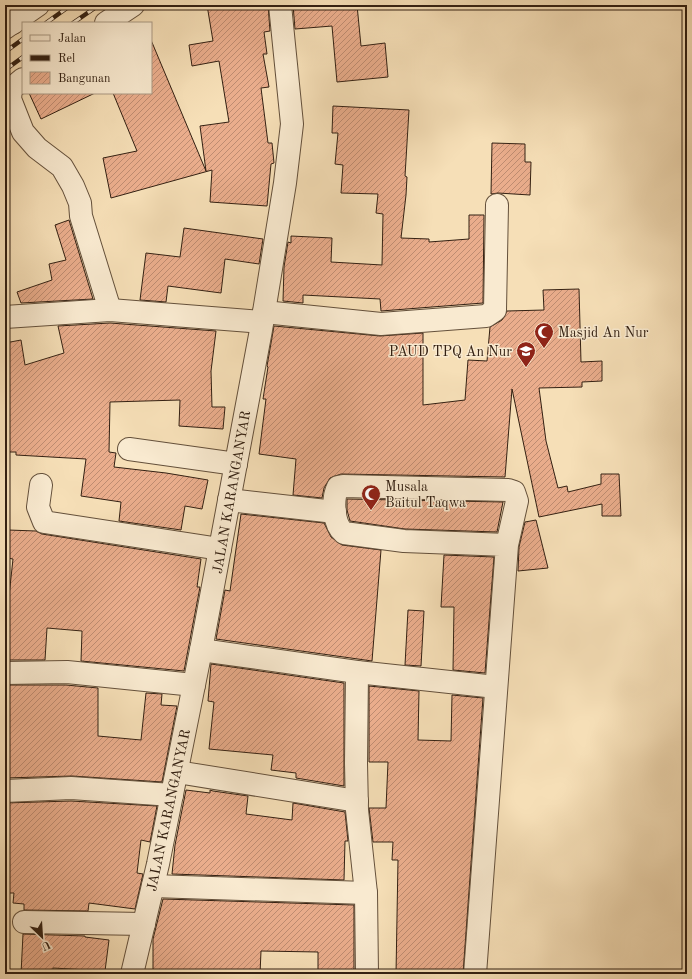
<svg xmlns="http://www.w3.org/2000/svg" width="692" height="979" viewBox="0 0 692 979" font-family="'Old Standard TT',serif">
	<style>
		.building { fill: url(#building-hatch); stroke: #332012 }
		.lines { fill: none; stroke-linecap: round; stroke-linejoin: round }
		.minor-casing { stroke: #64503b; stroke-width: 24 }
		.minor { stroke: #f9ead0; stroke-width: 22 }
		.rail-casing { stroke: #332012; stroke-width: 4.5 }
		.rail { stroke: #f9ead0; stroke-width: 3; stroke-dasharray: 9; stroke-linecap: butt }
		.labels { text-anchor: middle; stroke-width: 3; stroke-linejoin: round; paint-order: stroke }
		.poi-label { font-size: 14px; fill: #332012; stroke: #f9ead0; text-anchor: start }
		.street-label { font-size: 14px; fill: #332012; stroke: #f9ead0 }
	</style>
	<defs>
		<pattern id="building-hatch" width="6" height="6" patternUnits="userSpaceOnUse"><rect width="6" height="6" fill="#eaad8c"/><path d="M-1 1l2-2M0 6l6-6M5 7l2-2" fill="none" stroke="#be8c71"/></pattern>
	</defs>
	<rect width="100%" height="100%" fill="#f6dfb7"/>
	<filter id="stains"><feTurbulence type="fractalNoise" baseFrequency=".005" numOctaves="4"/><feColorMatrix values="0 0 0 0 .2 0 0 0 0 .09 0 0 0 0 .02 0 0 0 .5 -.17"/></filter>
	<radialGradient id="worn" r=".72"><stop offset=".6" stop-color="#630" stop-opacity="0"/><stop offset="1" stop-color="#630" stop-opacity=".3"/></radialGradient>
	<g class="building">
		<polygon points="207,5 268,5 270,31 264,32 267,54 263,54 269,87 261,88 268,143 272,143 274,163 271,164 267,206 210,202 212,170 111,198 103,158 137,151 113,93 151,93 151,40 206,171 200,126 229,122 219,61 192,66 189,45 213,41"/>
		<polygon points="293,5 357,5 361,46 385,43 388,77 337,82 332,26 295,29"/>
		<polygon points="29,93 95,93 41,119"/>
		<polygon points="333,106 409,110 405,176 407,177 406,195 401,238 429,239 429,242 469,239 469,215 484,215 483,303 381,311 380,299 303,295 303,303 283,301 284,267 288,242 291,243 291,236 332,238 331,262 382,265 383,214 376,213 378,194 341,193 343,165 335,164 338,133 332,133"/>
		<polygon points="492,143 525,144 525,162 531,162 530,195 498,193 491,194"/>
		<polygon points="69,220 93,299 21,303 17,292 52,280 49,264 66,260 55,225"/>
		<polygon points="184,228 263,239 259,264 225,259 221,293 168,286 166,302 140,300 146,253 180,257"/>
		<polygon points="579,289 581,362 602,361 602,381 582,382 582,387 539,388 546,441 558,488 567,486 568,492 601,484 601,474 619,474 621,516 602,516 602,504 539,517 512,389 505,477 341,474 330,478 324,488 322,498 293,495 296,459 259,454 266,399 263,399 268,367 267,366 274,326 380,336 423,333 423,405 465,400 468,360 487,361 490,327 502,320 507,311 544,310 543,290"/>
		<polygon points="110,323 216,331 211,371 212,407 225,407 223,429 179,426 180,400 110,402 109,452 116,453 114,467 166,473 208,480 202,509 185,506 181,530 119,521 121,502 81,496 86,459 16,455 16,452 5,452 5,343 21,340 25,365 64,353 58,326"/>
		<polygon points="347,499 503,502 497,532 405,529 350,521 347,510"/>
		<polygon points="241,514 324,523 331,537 342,545 381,550 372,661 216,639 225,590 230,591"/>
		<polygon points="536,520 548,568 518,571 519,547 525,522"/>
		<polygon points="8,530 36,531 42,534 201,559 197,587 200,587 184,671 81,661 82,631 47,628 45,660 5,660 5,633 13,559 7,558"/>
		<polygon points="444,555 494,557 485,673 453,670 454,607 441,607"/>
		<polygon points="408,610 424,611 421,666 405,665"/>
		<polygon points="211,664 344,683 344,786 296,778 296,773 271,770 273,755 209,749 214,702 208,701"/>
		<polygon points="5,685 66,685 98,688 98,736 141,740 146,693 162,694 161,705 177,706 162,782 72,776 5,778"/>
		<polygon points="369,686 419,691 418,740 451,741 452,695 483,698 463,974 396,974 398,860 392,860 393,842 373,842 369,808 386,808 388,762 369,762"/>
		<polygon points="186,790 210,793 210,790 213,791 248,796 246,814 292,820 293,803 345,812 348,841 345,841 344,880 172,874 175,845"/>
		<polygon points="71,801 157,806 150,842 141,840 137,873 143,874 135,909 89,903 88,911 24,910 24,904 13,903 14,893 5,893 5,803"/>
		<polygon points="163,899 354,905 354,974 318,974 318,952 261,951 260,974 153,974 153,939"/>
		<polygon points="23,934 85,936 85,937 109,940 105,971 53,968 52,974 21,974"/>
	</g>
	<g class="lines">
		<defs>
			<g id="minor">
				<polyline points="5,5 13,23"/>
				<polyline points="106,23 133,5"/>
				<polyline points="5,28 38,5"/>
				<polyline points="23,79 11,89 10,99 23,132 37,148 62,167 73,186 80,203 81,216 110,310"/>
				<polyline points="264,312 381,324 486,316 495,310 497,205"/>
				<polyline points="5,317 110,310 262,322"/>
				<polyline points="129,449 236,464"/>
				<polyline points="41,485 38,507 44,522 220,549"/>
				<polyline points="229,500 335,512"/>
				<polyline points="201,650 357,672 496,687"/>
				<polyline points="357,672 356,763 357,810 366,893 367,974"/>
				<polyline points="5,673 67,672 194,685"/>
				<polyline points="177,772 357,801"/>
				<polyline points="5,791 71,788 172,795"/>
				<polyline points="153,886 366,893"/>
				<polyline points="24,922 144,924"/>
				<polyline points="132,974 158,864 201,650 261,330 285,183 292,124 280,5"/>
				<path d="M 475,974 L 507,545 L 517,501 L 514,492 L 508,490 L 343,486 L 338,487 C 332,499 333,524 344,533 L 404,541 L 507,545"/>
			</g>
		</defs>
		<use href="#minor" class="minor-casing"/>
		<use href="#minor" class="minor"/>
		<defs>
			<g id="rail">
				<polyline points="46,23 71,5"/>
				<polyline points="73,23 99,5"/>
				<polyline points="5,52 23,39"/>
				<polyline points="5,70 23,57"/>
			</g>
		</defs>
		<use href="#rail" class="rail-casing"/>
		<use href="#rail" class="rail"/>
	</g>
	<defs>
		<symbol id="mosque-pin" viewBox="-11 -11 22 30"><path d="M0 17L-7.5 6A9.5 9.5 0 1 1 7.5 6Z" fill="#8f2418" stroke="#f9ead0"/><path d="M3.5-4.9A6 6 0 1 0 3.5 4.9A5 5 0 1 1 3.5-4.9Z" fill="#fff"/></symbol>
		<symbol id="school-pin" viewBox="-11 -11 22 30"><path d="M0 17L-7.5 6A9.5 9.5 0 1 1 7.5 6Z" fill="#8f2418" stroke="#f9ead0"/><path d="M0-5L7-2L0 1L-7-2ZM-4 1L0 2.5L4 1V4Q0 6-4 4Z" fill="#fff"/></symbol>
	</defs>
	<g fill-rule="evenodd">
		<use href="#mosque-pin" x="533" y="321" width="22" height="30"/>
		<use href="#school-pin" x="515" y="340" width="22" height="30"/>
		<use href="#mosque-pin" x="360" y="483" width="22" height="30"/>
	</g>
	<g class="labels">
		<g class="poi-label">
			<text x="558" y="337">Masjid An Nur</text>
			<text x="512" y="356" text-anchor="end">PAUD TPQ An Nur</text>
			<text x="385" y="491">Musala<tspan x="385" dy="16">Baitul Taqwa</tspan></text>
		</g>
		<g class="street-label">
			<text transform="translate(231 492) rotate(-80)" y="5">JALAN KARANGANYAR</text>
			<text transform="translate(168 810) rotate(-78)" y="5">JALAN KARANGANYAR</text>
		</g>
	</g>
	<rect width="692" height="979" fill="none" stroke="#f6dfb7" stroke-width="20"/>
	<rect x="6" y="6" width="680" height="967" fill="none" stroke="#332012" stroke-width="2"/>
	<rect x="10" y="10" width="672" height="959" fill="none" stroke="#332012"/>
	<rect x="22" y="22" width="130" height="72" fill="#f9ead0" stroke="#aa9984"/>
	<rect x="30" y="35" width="20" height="6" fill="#f9ead0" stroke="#aa9984"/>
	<text x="58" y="42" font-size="12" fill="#332012">Jalan</text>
	<rect x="30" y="55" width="20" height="6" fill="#332012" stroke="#aa9984"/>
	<text x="58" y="62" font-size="12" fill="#332012">Rel</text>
	<rect x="30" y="72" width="20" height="12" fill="url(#building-hatch)" stroke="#aa9984"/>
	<text x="58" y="82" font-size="12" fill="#332012">Bangunan</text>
	<g transform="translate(42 937) rotate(155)" stroke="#f9ead0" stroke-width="3" paint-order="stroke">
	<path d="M0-3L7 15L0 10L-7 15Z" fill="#332012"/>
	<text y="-6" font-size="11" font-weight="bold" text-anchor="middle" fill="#332012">U</text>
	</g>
	<rect width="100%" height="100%" filter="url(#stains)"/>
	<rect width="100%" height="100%" fill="url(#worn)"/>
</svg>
